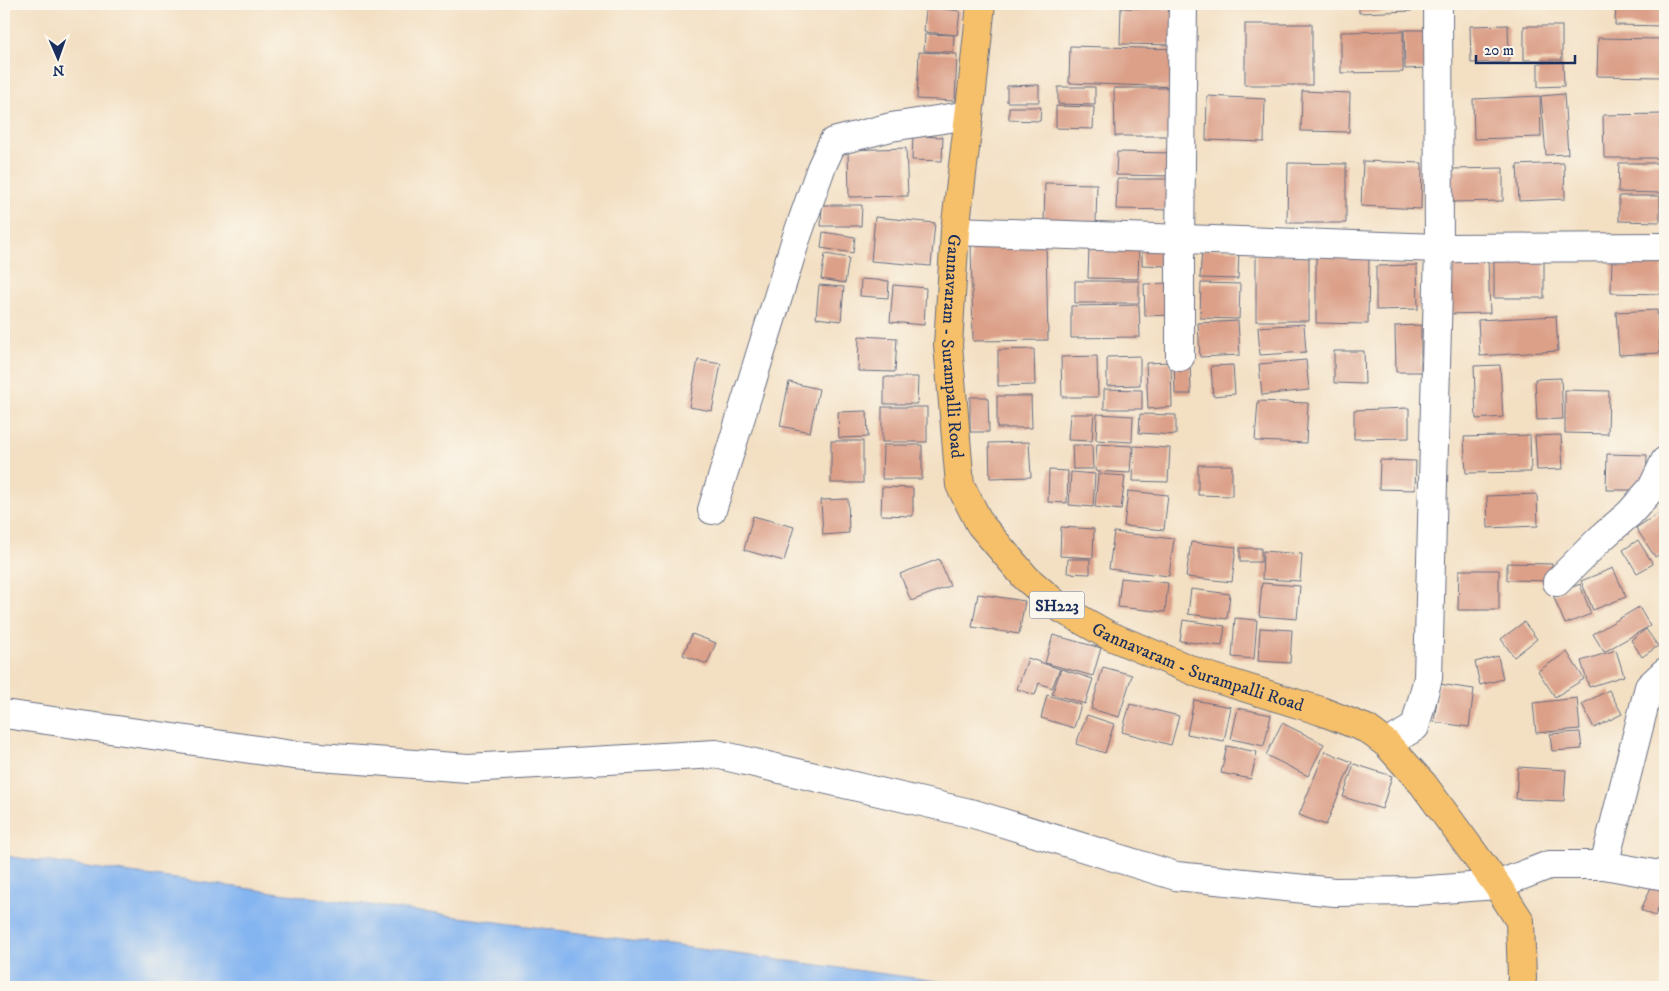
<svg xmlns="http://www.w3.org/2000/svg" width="1669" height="991" viewBox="0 0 1669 991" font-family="'IM FELL DW Pica',serif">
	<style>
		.water { fill: #85b5f0; stroke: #5072a7 }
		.building { fill: #dca089 }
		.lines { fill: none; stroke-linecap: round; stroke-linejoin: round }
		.street-casing { stroke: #676d81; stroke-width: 30 }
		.primary-casing { stroke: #676d81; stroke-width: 30 }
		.street { stroke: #fff; stroke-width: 28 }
		.primary { stroke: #f6c06b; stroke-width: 28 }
		.labels { text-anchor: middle; stroke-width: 4.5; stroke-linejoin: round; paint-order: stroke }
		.shield { fill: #fbf7ec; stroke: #5e6b89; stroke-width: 1 }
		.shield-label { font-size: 16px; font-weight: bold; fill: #1b2f5e }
		.street-label { font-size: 18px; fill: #1b2f5e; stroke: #fbf7ec }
	</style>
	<rect width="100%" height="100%" fill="#fbf7ec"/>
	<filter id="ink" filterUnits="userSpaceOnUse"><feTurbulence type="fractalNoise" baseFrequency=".02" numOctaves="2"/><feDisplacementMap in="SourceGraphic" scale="10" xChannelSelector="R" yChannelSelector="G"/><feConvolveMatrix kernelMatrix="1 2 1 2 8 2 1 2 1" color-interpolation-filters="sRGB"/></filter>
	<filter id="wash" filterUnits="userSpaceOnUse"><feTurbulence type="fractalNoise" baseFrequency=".0096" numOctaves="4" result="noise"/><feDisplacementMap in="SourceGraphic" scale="20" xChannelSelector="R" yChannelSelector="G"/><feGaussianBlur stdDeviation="1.12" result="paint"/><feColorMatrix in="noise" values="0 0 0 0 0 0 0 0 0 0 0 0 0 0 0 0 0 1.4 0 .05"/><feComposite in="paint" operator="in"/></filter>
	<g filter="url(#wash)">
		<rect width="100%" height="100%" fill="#f3dfc2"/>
		<polygon class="water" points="4,856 982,987 4,987"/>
		<g id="blocks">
			<g class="building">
				<polygon points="1359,4 1411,4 1411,11 1359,13"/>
				<polygon points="1616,4 1665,4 1665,26 1615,25"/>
				<polygon points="926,7 960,11 957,35 924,32"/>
				<polygon points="1121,8 1178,9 1177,45 1120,44"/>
				<rect x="1245" y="24" width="67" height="61"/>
				<polygon points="1508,25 1509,62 1471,63 1470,26"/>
				<rect x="1524" y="26" width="38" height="34"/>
				<polygon points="1404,30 1424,30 1426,68 1405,69"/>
				<polygon points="1403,31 1403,72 1341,73 1341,32"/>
				<polygon points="925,34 954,35 953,52 924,51"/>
				<polygon points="1598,38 1662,39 1662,77 1597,76"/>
				<polygon points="1070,46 1177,49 1176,87 1069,83"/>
				<polygon points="919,52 957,54 955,101 917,99"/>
				<polygon points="1563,62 1564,86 1538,87 1538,63"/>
				<polygon points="1039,85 1039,102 1007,102 1007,86"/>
				<polygon points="1058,87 1095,87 1095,105 1058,104"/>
				<polygon points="1114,88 1175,88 1175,136 1115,136"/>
				<polygon points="1302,91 1350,93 1349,132 1301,131"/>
				<polygon points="1564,94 1568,154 1546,155 1541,96"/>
				<polygon points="1207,96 1265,99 1264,142 1206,140"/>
				<polygon points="1540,96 1541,137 1474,139 1473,99"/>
				<polygon points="1056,106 1094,107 1093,129 1056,128"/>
				<polygon points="1009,107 1041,107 1040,121 1009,120"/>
				<polygon points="1665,114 1665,158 1604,158 1603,115"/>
				<polygon points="913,136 943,137 942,161 912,160"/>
				<polygon points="906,148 908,196 849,197 848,150"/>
				<polygon points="1117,152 1175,153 1175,176 1116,175"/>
				<polygon points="1363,161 1422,163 1421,209 1361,206"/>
				<polygon points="1288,163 1346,164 1346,223 1287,223"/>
				<polygon points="1564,163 1565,199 1519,201 1517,165"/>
				<polygon points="1619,163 1662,163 1662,193 1618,192"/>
				<polygon points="1503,168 1503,201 1452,202 1451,169"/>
				<polygon points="1117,179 1173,179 1173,210 1116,209"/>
				<polygon points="1045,183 1097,184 1096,223 1044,223"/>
				<polygon points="1619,196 1660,196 1660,222 1619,221"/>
				<polygon points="822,205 862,205 861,226 821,226"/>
				<polygon points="875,217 935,223 931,266 871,261"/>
				<polygon points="823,232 855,237 853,253 821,248"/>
				<polygon points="1046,241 1048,340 973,341 971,243"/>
				<polygon points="1089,247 1139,248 1138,279 1088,278"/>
				<polygon points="1142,249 1169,249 1168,266 1142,265"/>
				<polygon points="1202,249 1239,250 1238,279 1200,278"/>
				<polygon points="825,254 849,258 845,283 821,279"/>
				<rect x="1256" y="254" width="53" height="67"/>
				<polygon points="1316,255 1369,255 1368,324 1316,323"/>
				<polygon points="1612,259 1662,260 1662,294 1611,293"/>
				<polygon points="1488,260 1490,313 1447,314 1445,262"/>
				<rect x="1494" y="261" width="50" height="37"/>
				<polygon points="1417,265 1418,309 1376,310 1376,266"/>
				<polygon points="861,279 889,281 888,298 860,296"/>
				<rect x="1075" y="281" width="64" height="22"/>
				<polygon points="1169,283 1171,315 1145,316 1144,284"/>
				<polygon points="1201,283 1240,284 1239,319 1200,318"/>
				<polygon points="819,285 844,287 841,321 816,318"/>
				<polygon points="893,285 926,288 924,325 890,322"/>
				<polygon points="1139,305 1140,337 1071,338 1071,306"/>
				<polygon points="1657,310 1660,353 1619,355 1616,312"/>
				<polygon points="1556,316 1558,351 1480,356 1478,320"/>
				<polygon points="1238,321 1240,355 1200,357 1198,323"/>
				<polygon points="1304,324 1306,352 1260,355 1258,327"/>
				<polygon points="1421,325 1421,372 1396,372 1395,326"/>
				<polygon points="859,336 897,338 895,372 858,371"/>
				<polygon points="1034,349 1035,385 998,386 998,350"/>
				<polygon points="1334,351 1364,351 1365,384 1334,383"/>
				<polygon points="1097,356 1098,397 1062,397 1061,357"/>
				<polygon points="1140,356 1140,385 1107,386 1107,357"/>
				<polygon points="698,360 721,364 712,411 689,407"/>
				<polygon points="1306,360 1309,390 1262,395 1259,364"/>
				<polygon points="1190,361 1191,394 1175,394 1174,362"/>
				<polygon points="1171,362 1172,407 1148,409 1146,363"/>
				<polygon points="1233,365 1235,394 1213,396 1211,366"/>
				<polygon points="1500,365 1503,417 1476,419 1474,366"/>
				<polygon points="884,377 918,377 917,404 884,404"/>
				<polygon points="1561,378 1563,419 1537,420 1535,379"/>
				<polygon points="789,382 819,389 810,432 780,426"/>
				<polygon points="1104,389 1142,390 1142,409 1104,409"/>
				<polygon points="1565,390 1609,391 1608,434 1565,433"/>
				<polygon points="997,396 1031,396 1032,428 997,428"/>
				<polygon points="970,397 988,397 989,432 970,432"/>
				<polygon points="1258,401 1308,403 1306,443 1255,441"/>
				<rect x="882" y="407" width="45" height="35"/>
				<polygon points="1409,408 1409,438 1354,439 1354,410"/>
				<polygon points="867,411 868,437 839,438 838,412"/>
				<polygon points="1070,414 1094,414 1092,441 1068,440"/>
				<polygon points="1097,414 1133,416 1132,442 1096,440"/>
				<polygon points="1140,414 1176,415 1176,435 1139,433"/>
				<polygon points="1530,435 1531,472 1466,473 1464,437"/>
				<polygon points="1561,435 1563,469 1537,470 1535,436"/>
				<rect x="831" y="441" width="32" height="42"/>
				<polygon points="1029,442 1031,477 990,478 989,443"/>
				<polygon points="1097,444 1132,446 1130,473 1095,471"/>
				<polygon points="883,445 922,445 922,479 882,479"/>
				<polygon points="1072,445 1092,445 1093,469 1073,469"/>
				<polygon points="1134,446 1170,448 1168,482 1133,481"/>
				<polygon points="1607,454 1647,455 1646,490 1606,490"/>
				<polygon points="1380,460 1416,461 1415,490 1379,489"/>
				<polygon points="1198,465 1232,465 1232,496 1198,495"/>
				<polygon points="1049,470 1068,471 1067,503 1048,502"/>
				<polygon points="1071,472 1095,474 1093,507 1069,505"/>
				<polygon points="1098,474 1125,476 1121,510 1095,507"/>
				<polygon points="882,487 913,488 913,516 881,515"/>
				<polygon points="1128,491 1168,495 1164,530 1124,526"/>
				<polygon points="1537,494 1538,526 1488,528 1487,496"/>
				<polygon points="848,499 849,533 823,535 821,500"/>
				<polygon points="1665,509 1665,551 1655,557 1636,528"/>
				<polygon points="753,516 794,527 784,561 744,550"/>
				<polygon points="1061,527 1094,529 1093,558 1060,556"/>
				<polygon points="1114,532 1174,539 1169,576 1109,569"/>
				<polygon points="1638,540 1653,564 1637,573 1623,550"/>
				<polygon points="1191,542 1236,547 1232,582 1186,577"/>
				<rect x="1240" y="548" width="21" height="14"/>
				<polygon points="1263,551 1302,554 1300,581 1262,579"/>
				<polygon points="939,559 950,586 911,601 900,574"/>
				<polygon points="1068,559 1090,559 1090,574 1067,573"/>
				<polygon points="1507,563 1552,564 1552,581 1507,580"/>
				<polygon points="1613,568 1626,597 1593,610 1581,581"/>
				<polygon points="1459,570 1499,570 1499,610 1458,610"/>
				<polygon points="1121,578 1168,583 1165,612 1118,607"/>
				<polygon points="1262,583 1300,586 1297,619 1259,616"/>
				<polygon points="1580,584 1591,614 1565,624 1553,595"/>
				<polygon points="1191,589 1230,594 1227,619 1188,614"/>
				<polygon points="978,594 1025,601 1019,634 972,627"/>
				<polygon points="1639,607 1650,626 1604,652 1593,634"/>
				<polygon points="1235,618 1257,620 1254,659 1232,657"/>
				<polygon points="1183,620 1225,626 1222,646 1180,641"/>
				<polygon points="1524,622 1537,639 1514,657 1501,639"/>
				<polygon points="1260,628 1292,630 1290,663 1258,661"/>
				<polygon points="1646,629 1658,646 1642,657 1631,640"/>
				<polygon points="692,634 716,643 707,664 683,655"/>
				<polygon points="1053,635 1101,648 1093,676 1045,663"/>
				<polygon points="1616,650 1624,676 1589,687 1581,661"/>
				<polygon points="1567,652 1584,679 1555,697 1538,671"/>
				<polygon points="1498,656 1503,679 1480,685 1475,662"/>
				<polygon points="1028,658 1060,669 1052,688 1039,683 1035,695 1017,689"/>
				<polygon points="1103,667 1132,675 1119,717 1091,709"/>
				<polygon points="1061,669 1093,679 1085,704 1052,694"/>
				<polygon points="1439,684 1474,689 1469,727 1434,722"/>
				<polygon points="1609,690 1622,714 1594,728 1582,704"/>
				<polygon points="1047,695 1081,705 1074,728 1041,718"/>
				<polygon points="1577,698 1580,729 1536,733 1533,703"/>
				<polygon points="1194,700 1231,707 1224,741 1187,734"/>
				<polygon points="1130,704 1179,716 1171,745 1122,732"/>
				<polygon points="1238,708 1271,715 1264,746 1231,739"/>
				<polygon points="1087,715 1114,724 1105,753 1076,744"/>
				<polygon points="1282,723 1324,744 1308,776 1266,755"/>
				<polygon points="1580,732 1582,749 1552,751 1550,734"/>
				<polygon points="1227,746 1257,752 1251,779 1221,773"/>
				<polygon points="1325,751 1352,762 1326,825 1299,815"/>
				<polygon points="1354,764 1392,776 1382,809 1343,797"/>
				<polygon points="1518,767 1566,770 1564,801 1516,799"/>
				<polygon points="1652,885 1665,891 1655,916 1641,910"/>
			</g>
		</g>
	</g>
	<g filter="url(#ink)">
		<use href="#blocks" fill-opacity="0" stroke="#676d81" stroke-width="1"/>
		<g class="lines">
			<defs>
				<g id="street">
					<polyline points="955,231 1439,248 1665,247"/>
					<polyline points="1180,357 1180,240 1183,4"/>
					<polyline points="712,510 796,239 821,168 833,142 891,127 969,115"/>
					<polyline points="1557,582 1600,539 1630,513 1652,488 1665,461"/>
					<polyline points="4,714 293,755 468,768 716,754 974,814 1176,876 1335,892 1416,891 1497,885 1549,865 1604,865 1665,876"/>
					<polyline points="1387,744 1415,727 1428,678 1439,248 1438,4"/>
					<polyline points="1604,865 1649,687 1665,672"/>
				</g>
				<g id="primary">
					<path id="s1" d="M 981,4 L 972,91 L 955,231 L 948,345 L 960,485 L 980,524 L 1026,578 L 1062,609 L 1108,635 L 1201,674 L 1321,711 L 1367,729 L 1387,744 L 1423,784 L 1497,885 L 1520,921 L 1522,978 L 1521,987"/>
				</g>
			</defs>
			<use href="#street" class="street-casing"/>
			<use href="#primary" class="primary-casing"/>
			<use href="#street" class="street"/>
			<use href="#primary" class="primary"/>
		</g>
	</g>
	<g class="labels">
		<rect class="shield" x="1029.5" y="591.5" width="55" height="27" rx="4"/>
		<g class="shield-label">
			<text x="1057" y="611">SH223</text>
		</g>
		<g class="street-label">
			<text dy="6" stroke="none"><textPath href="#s1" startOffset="344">Gannavaram - Surampalli Road</textPath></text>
			<text dy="6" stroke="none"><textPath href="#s1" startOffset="794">Gannavaram - Surampalli Road</textPath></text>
		</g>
	</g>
	<rect width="1669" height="991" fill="none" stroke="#fbf7ec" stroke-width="20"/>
	<g transform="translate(58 58) rotate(178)" stroke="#fbf7ec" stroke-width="4" paint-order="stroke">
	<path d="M0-4L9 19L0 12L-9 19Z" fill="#1b2f5e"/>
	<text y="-8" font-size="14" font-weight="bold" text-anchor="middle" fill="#1b2f5e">N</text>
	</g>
	<path d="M1476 55v8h99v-8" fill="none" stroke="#1b2f5e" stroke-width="2.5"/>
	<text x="1484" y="55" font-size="15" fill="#1b2f5e" stroke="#fbf7ec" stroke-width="4" paint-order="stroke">20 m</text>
</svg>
